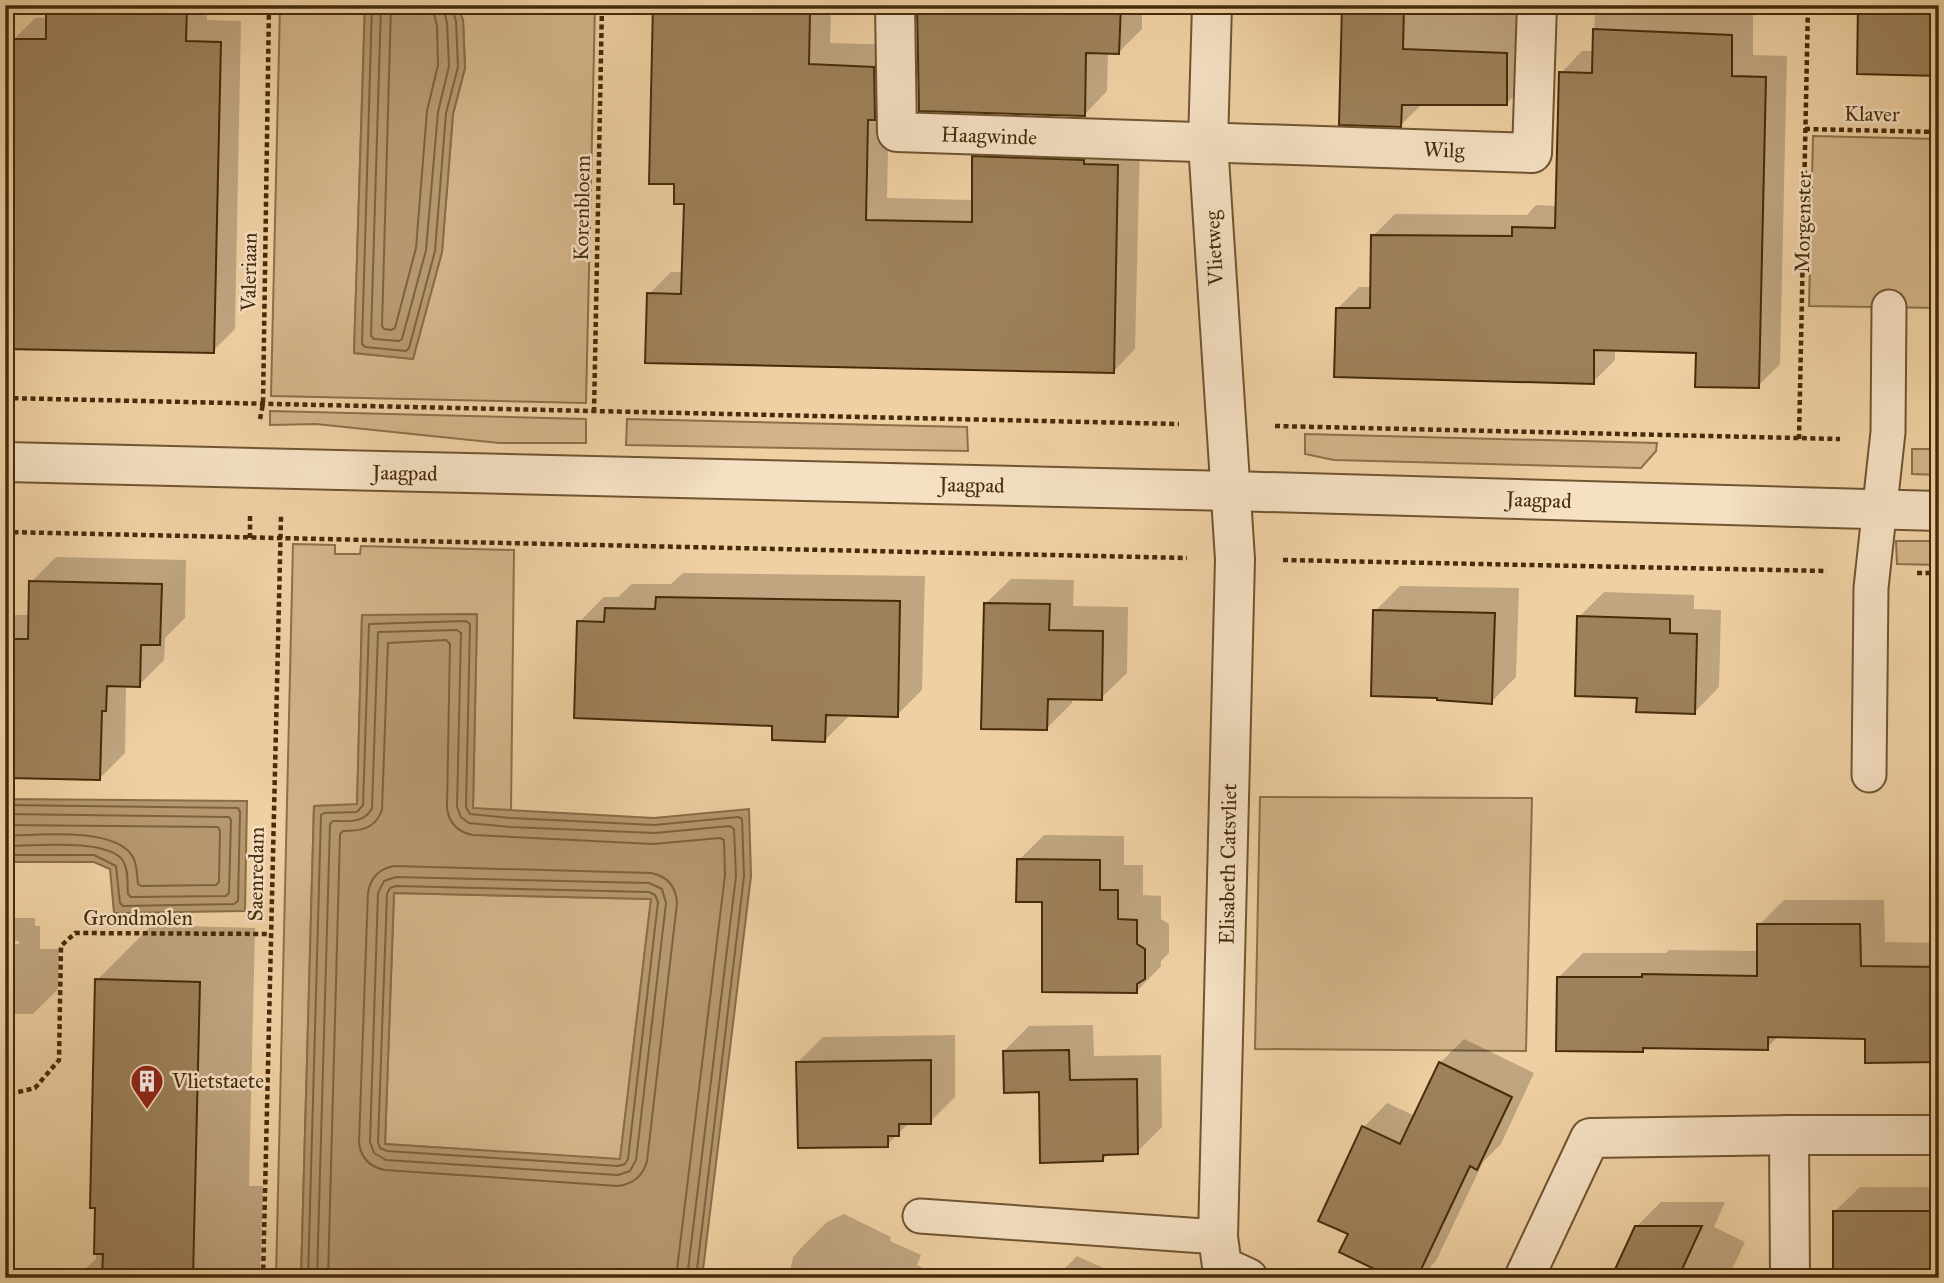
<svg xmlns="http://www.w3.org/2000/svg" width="1944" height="1283" viewBox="0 0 1944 1283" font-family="'IM FELL Great Primer',serif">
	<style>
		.green { fill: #d2b488; stroke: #8c704a; stroke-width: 2 }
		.water { fill: #b5986f; stroke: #886d47; stroke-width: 2; fill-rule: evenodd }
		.shadow { fill: #0003 }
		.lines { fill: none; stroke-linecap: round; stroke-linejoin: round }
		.shore { stroke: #7d623d; stroke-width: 2 }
		.building { fill: #9d815a; stroke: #452c0b; stroke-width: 2 }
		.lane-casing { stroke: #705531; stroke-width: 37 }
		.street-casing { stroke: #705531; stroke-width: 42 }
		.path { stroke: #452c0b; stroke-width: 4.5; stroke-dasharray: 5 3.5; stroke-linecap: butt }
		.lane { stroke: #f5e0c3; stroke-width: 33 }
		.street { stroke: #f5e0c3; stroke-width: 38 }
		.labels { text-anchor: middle; stroke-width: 5; stroke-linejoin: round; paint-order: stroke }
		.street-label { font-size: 21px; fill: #452c0b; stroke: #f5e0c3 }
		.poi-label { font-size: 21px; fill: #452c0b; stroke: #f5e0c3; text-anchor: start }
	</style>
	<rect width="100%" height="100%" fill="#efd0a2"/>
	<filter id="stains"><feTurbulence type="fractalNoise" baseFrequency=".00286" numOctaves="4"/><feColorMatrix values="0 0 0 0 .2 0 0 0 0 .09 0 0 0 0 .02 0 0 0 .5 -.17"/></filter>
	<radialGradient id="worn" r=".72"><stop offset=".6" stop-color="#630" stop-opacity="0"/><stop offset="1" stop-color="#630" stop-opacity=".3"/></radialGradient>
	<g class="green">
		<polygon points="280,5 365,5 354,353 413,359 442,252 453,114 465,68 463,20 457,5 595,5 586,403 271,396"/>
		<polygon points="1813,136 1939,139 1939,308 1809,306"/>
		<polygon points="270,411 586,419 586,443 499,443 316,424 270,425"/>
		<polygon points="627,419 967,427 968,451 626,445"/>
		<polygon points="1305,434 1657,443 1656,451 1641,468 1334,460 1305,454"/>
		<polygon points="1912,449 1939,449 1939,475 1912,474"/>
		<polygon points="1896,541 1939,541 1939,565 1897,564"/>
		<polygon points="293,544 335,545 335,554 360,554 361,546 514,550 511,811 473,809 477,614 362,616 357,805 314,806 301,1278 276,1278"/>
		<polygon points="1260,797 1532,798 1526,1051 1255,1049"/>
		<polygon points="394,893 651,899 620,1160 385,1144"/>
	</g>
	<g class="water">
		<polygon points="365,5 457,5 463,20 465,68 453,114 442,252 413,359 354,353"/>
		<path d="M 477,614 L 473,808 L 654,818 L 749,809 L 751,876 L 702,1278 L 301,1278 L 314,806 L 357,804 L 362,615 ZM 394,893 L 651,899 L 620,1159 L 385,1144 Z"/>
		<polygon points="5,799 247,801 245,911 114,913 110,869 94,862 5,862"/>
	</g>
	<g class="shadow">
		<polygon points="48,5 207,5 207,20 241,21 235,329 213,351 5,347 5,180 10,180 13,40 35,18 48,18"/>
		<polygon points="655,5 831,5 830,43 896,45 889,103 887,198 973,200 973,157 996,135 1140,143 1135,349 1113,372 649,294 671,272 683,272 686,203 676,182"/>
		<polygon points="919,5 1142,5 1142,29 1119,52 1108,52 1107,91 1084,115"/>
		<polygon points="1343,5 1530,5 1528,82 1506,104 1423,103 1401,125"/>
		<polygon points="1595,5 1753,5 1753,55 1787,56 1780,364 1758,386 1698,351 1615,349 1615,360 1593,382 1337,309 1359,287 1372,287 1373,236 1395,214 1527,215 1536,205 1557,206 1561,73 1582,51 1594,51"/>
		<polygon points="56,557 186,560 185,618 165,638 164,660 139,685 130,685 126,688 125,753 100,778 13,689 5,689 5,615 31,615 31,582"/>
		<polygon points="683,573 925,576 922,690 897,715 850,715 825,740 774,724 579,622 604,597 618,597 632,584 671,584"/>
		<polygon points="1011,579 1074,580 1073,606 1128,607 1127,673 1101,698 1072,697 1072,703 1047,728 985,604"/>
		<polygon points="1400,586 1519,588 1516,677 1491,702 1375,611"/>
		<polygon points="1604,592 1694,595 1694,609 1721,610 1719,687 1694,713 1638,696 1579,617"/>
		<polygon points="1044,835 1124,836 1124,865 1143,865 1143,895 1161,896 1161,919 1169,924 1169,953 1161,961 1161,966 1136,992 1043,900 1019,860"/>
		<polygon points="1784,900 1884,900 1885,942 1939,943 1939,1060 1867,1037 1779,1035 1767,1048 1646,1046 1642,1051 1559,977 1583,953 1666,953 1669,950 1759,951 1759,925"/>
		<polygon points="5,918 35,918 35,926 40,926 40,949 59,949 58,989 33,1014 13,1014 13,1022 5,1029 5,944 19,944 19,941 5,941"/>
		<polygon points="152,925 255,928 249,1186 263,1186 260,1278 75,1278 96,1259 97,980"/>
		<polygon points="1093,1025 1094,1056 1161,1055 1162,1127 1137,1152 1109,1153 1103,1160 1004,1051 1029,1026"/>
		<polygon points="955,1035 955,1097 930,1122 910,1122 887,1145 798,1062 823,1037"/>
		<polygon points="1464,1039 1534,1073 1501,1144 1483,1162 1436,1261 1420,1278 1397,1278 1350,1234 1364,1127 1387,1103 1415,1116 1440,1063"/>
		<polygon points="1860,1187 1939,1187 1939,1278 1834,1212"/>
		<polygon points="1661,1202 1725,1202 1714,1227 1745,1242 1728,1278 1613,1278 1636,1227"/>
		<polygon points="844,1214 891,1237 890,1241 921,1255 917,1265 943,1278 793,1278 790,1271 793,1257 801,1248 827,1222"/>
		<polygon points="1077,1256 1125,1278 1047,1278 1052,1272 1058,1275"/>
	</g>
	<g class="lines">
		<g class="shore">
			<polyline points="372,5 362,344 365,347 406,351 409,348 435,251 446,113 458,67 456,21 451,5"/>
			<polyline points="381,5 371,336 374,339 399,341 402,339 426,250 438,112 449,66 447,23 443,5"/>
			<polyline points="391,5 382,326 384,329 391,330 395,328 416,248 427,111 438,65 437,26 432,5"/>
			<polyline points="5,805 238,808 240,812 238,901 234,904 123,906 120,903 116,866 94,855 5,855"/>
			<path d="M 5,814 L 229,817 L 231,820 L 229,893 L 226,896 L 131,897 L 128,894 C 127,884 129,870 123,861 C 109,838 31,846 5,846"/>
			<path d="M 5,825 L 218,827 L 220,831 L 219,882 L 216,885 L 141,886 L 138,884 C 137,875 137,865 133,857 C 115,826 36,835 5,836"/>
			<path d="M 395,866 L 651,873 C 667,876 676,886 677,903 L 647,1161 C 643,1176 634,1184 618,1186 L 385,1170 C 370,1167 361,1158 359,1143 L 368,892 C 371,877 380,868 395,866 Z"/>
			<polygon points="396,877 649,883 662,889 666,903 636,1160 630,1171 618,1175 386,1160 374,1153 370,1142 378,893 384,881"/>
			<polygon points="396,886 649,892 655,895 658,902 628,1159 625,1164 618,1166 387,1151 380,1148 378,1142 387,894 390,888"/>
			<polyline points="308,1278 321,815 324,813 357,812 363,805 369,624 466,621 470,624 466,807 470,814 511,818 654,825 738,817 742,819 744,876 696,1278"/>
			<path d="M 317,1278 L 330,824 L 333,821 C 348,821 364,824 372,808 L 378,632 L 457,630 L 461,633 L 457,807 L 461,817 L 469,823 L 510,827 L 655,833 L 730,826 L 734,829 L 736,876 L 687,1278"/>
			<path d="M 328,1278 L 340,834 L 343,831 C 361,831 375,829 382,810 L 388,643 L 446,640 L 450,644 L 447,808 C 449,823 457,832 473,835 L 653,844 L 720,838 L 724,840 L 725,875 L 676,1278"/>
		</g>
	</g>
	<g class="building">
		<polygon points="46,5 187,5 186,41 221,42 214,353 5,349 5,202 8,202 12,39 46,39"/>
		<polygon points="653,5 724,5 724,11 810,13 809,64 874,67 875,120 868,120 866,220 972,222 972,156 1084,160 1084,164 1118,165 1114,373 645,363 647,293 681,294 684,204 674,204 674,184 649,184"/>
		<polygon points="917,5 1121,5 1119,54 1086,53 1085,116 919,111"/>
		<polygon points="1342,5 1404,5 1403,49 1507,53 1507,105 1402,105 1401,127 1339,125"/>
		<polygon points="1858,5 1939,5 1939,76 1857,74"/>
		<polygon points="1593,29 1732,35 1732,76 1766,77 1759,388 1695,387 1696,353 1594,350 1594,384 1334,377 1336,308 1370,308 1371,235 1512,236 1512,227 1555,228 1559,72 1592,73"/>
		<polygon points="29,581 162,584 160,645 141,645 140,687 107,686 106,711 102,711 100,780 9,778 12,639 28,639"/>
		<polygon points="656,597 900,601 898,717 826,715 825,742 772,740 772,726 574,718 577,621 604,622 605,608 655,609"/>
		<polygon points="984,603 1050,604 1049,630 1103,631 1102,700 1048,699 1047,730 981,729"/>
		<polygon points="1373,610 1495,613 1492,704 1437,700 1437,698 1371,696"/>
		<polygon points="1577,616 1670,619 1670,633 1697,634 1695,714 1636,712 1637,698 1575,696"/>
		<polygon points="1017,859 1100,860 1100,890 1118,890 1118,919 1137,920 1137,944 1145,949 1145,979 1137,984 1137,993 1042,992 1042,902 1016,902"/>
		<polygon points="1757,924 1860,924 1861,966 1939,967 1939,1062 1865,1063 1865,1039 1768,1037 1768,1050 1643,1048 1643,1052 1556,1051 1557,977 1642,977 1642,974 1757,976"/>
		<polygon points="95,979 200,982 193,1278 102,1278 103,1254 94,1254 95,1208 90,1208"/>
		<polygon points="1069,1050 1070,1080 1137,1079 1138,1154 1103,1155 1103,1161 1040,1163 1039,1092 1004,1093 1003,1051"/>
		<polygon points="931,1060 931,1124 899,1124 899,1136 888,1136 888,1147 798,1148 796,1062"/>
		<polygon points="1439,1062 1512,1097 1477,1170 1470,1166 1417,1278 1393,1278 1339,1252 1348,1234 1318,1221 1362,1126 1400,1144"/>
		<rect x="1833" y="1211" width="106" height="67"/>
		<polygon points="1635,1226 1702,1226 1678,1278 1611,1278"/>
	</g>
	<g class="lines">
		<defs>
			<g id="lane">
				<polyline points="1869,775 1871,588 1888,432 1889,307"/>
				<polyline points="920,1216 1218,1237"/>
			</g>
			<g id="street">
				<polyline points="895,5 897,132 1532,153 1537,5"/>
				<polyline points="1212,5 1208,143 1235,559 1218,1237 1222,1266 1248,1278"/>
				<polyline points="5,462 1231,491 1939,511"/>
				<polyline points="1789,1135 1790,1278"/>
				<polyline points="1524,1278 1590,1138 1789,1135 1939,1135"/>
			</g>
		</defs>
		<use href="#lane" class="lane-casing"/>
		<use href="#street" class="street-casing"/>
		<g class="path">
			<polyline points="1805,129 1939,132"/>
			<polyline points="5,398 1179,424"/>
			<polyline points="594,412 602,5"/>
			<polyline points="260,419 263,404 269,5"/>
			<polyline points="1275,426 1840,439"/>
			<polyline points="1799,439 1808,5"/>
			<polyline points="5,532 1187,558"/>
			<polyline points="250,538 250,514"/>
			<polyline points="1283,560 1827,571"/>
			<polyline points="1917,573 1939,573"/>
			<polyline points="10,1094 35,1088 59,1060 61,946 75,933 270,934"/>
			<polyline points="263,1278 281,516"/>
		</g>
		<use href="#lane" class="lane"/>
		<use href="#street" class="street"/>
	</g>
	<defs>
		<symbol id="building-pin" viewBox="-11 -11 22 30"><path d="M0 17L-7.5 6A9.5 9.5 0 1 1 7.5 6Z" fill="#8f2418" stroke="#f5e0c3"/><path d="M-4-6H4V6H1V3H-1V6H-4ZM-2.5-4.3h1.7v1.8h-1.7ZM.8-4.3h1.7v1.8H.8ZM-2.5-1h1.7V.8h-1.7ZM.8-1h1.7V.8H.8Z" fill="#fff"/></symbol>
	</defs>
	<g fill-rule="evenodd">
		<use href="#building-pin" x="128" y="1062" width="38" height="52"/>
	</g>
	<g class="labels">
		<g class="street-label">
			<text transform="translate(1872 114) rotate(1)" y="7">Klaver</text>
			<text transform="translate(989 136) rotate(2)" y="7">Haagwinde</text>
			<text transform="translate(1444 150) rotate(2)" y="7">Wilg</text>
			<text transform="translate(582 208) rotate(-89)" y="7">Korenbloem</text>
			<text transform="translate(1803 222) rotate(-89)" y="7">Morgenster</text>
			<text transform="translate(1214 248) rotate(-93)" y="7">Vlietweg</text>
			<text transform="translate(249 272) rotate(-89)" y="7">Valeriaan</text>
			<text transform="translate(405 473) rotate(1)" y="7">Jaagpad</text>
			<text transform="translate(972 485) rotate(1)" y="7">Jaagpad</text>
			<text transform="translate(1539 500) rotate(2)" y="7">Jaagpad</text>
			<text transform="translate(1228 864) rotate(-89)" y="7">Elisabeth Catsvliet</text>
			<text transform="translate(256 874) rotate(-89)" y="7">Saenredam</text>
			<text x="138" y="925">Grondmolen</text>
		</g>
		<g class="poi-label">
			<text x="172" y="1088">Vlietstaete</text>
		</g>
	</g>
	<rect width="1944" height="1283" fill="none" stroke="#efd0a2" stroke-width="28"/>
	<rect x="7" y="7" width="1930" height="1269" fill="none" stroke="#452c0b" stroke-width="3.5"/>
	<rect x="14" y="14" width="1916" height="1255" fill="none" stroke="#452c0b" stroke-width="2"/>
	<rect width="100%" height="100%" filter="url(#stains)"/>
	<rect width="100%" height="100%" fill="url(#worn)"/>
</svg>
